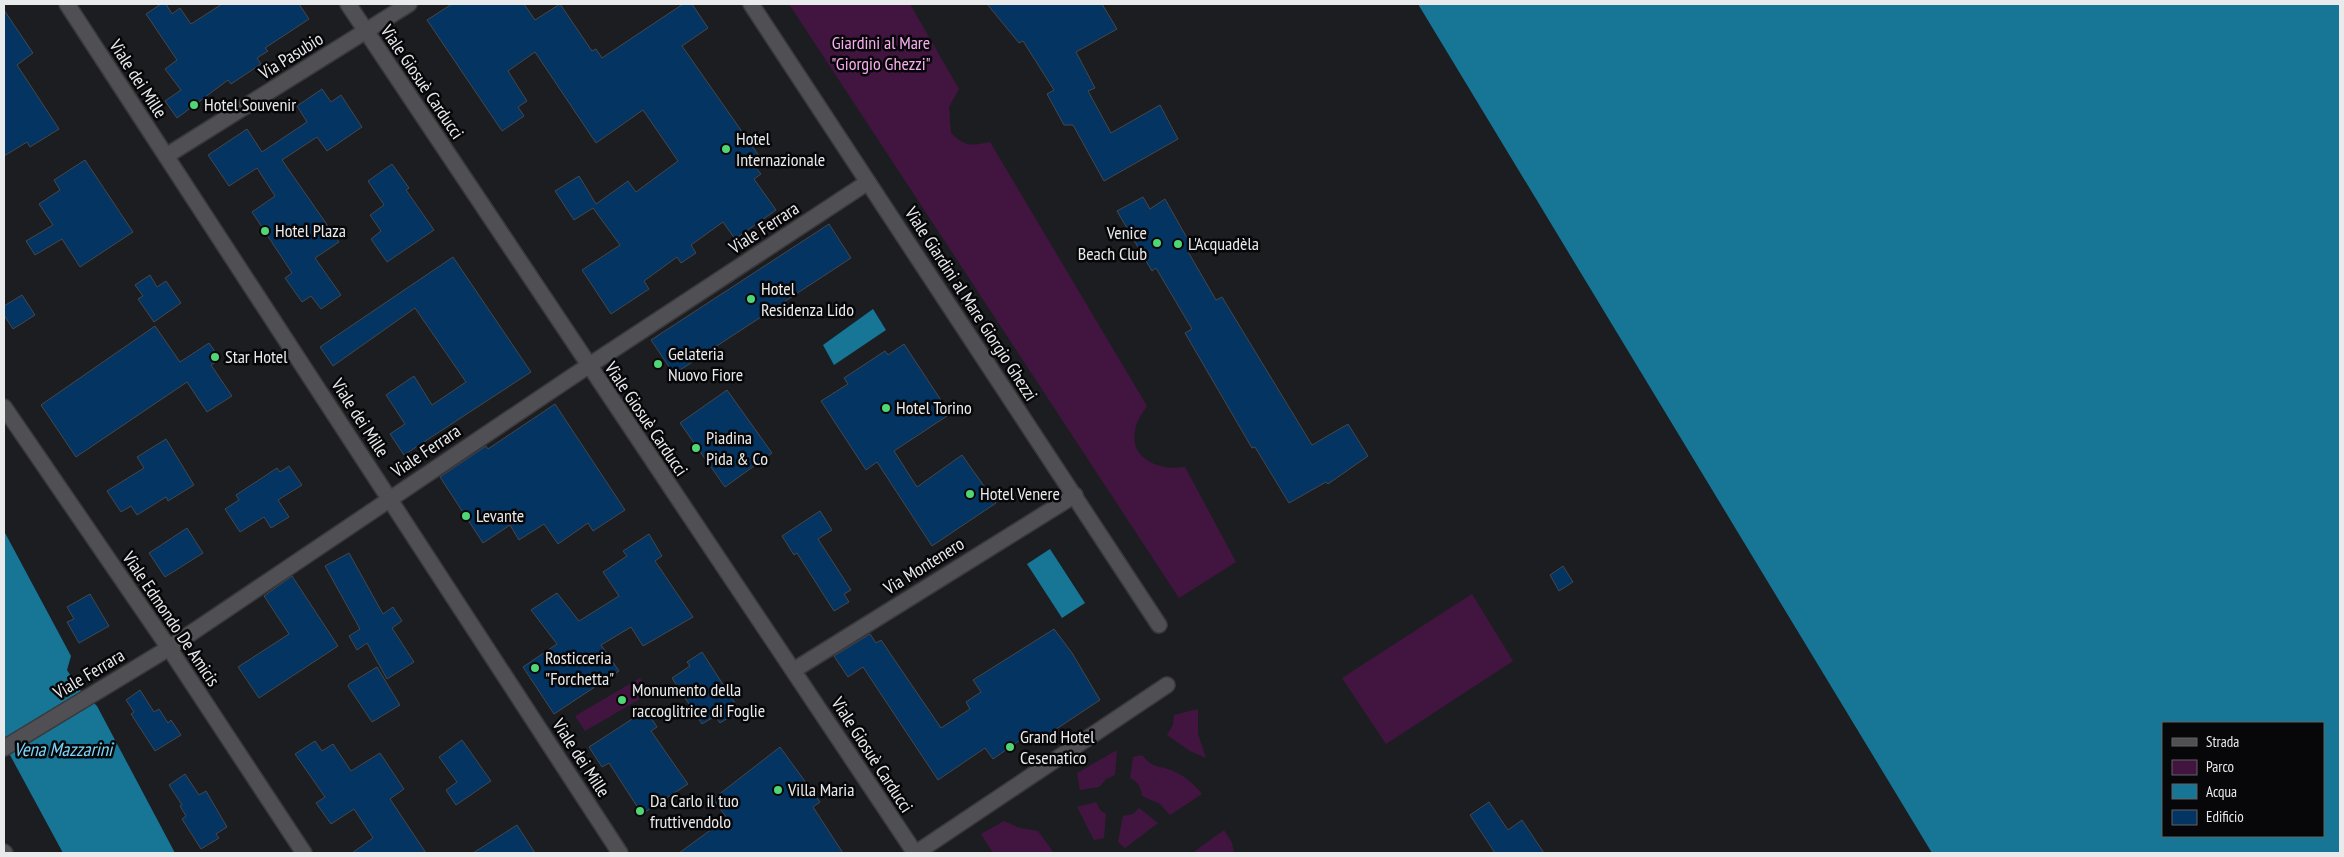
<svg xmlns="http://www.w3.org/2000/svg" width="2344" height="857" viewBox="0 0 2344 857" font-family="'PT Sans Narrow',sans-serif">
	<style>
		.green { fill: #421540 }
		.water { fill: #177595; fill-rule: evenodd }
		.building { fill: #033462; stroke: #45484c }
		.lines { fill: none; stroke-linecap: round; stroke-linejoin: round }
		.pedestrian-casing { stroke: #39393c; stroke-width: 18 }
		.minor-casing { stroke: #39393c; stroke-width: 18 }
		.pedestrian { stroke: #4f4f54; stroke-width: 15 }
		.minor { stroke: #4f4f54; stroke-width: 15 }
		.poi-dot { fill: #50d674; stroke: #070709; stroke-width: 2 }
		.labels { text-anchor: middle; stroke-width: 5; stroke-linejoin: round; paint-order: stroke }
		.park-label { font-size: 18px; fill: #f9adf1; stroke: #070709 }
		.street-label { font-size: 18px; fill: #e9eaec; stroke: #070709 }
		.poi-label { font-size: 18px; fill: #e9eaec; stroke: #070709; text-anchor: start }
		.water-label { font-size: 19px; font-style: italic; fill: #7cd5fa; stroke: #070709 }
	</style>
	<rect width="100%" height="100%" fill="#1c1d21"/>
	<g class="green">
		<path d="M 789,4 L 910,4 L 959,89 L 949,107 L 951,133 C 965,147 971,146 990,142 L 1147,406 C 1142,414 1136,421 1135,431 C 1129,460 1162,471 1185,467 L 1236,562 L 1179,598 Z"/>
		<polygon points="1472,594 1513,661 1386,744 1342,678"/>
		<polygon points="640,678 650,693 585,731 575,716"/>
		<polygon points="1198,709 1198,734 1206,758 1190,751 1167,735 1173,725 1174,715"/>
		<polygon points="1117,750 1115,775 1106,779 1099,787 1080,790 1077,773"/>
		<path d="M 1142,755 C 1153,769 1158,765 1173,771 C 1185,776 1194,784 1202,794 L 1170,815 L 1160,804 L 1142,796 C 1141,787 1138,782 1130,778 L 1133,757 Z"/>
		<polygon points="1096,802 1100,810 1106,814 1104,838 1094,840 1077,807"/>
		<polygon points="1139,808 1158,823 1125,848 1118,842 1123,816 1133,814"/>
		<polygon points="1004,821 1020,828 1038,831 1054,853 993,853 981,834"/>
		<polygon points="1224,830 1232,843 1234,853 1196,853 1195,851"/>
	</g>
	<g class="water">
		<path d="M 1418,4 L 2340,4 L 2340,853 L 1932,853 ZM 2163,723 L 2323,723 L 2323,836 L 2163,836 Z"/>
		<polygon points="873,309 886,330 834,365 823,345"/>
		<polygon points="4,531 71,656 67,670 79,689 97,706 175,853 63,853 4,744"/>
		<polygon points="1050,549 1085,603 1062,618 1027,564"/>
	</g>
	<g class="building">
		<polygon points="161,4 166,4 172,14 180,8 191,24 222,4 299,4 309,19 265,48 268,51 257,58 261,64 231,84 228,80 177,118 165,101 181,90 165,69 177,60 146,14"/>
		<polygon points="452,4 524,4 535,20 560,4 592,51 596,49 602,58 683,4 692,4 708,28 682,46 759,156 751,162 761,174 754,179 776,210 735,239 723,222 691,245 696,253 681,263 677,257 644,281 649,289 611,314 582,270 620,245 593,208 574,220 555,191 579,176 596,204 628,181 636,192 678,161 643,110 596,143 535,52 508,71 527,101 518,107 524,116 502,131 427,20"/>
		<polygon points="987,4 1102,4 1117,29 1076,52 1095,88 1088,91 1111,133 1160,105 1178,139 1104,181 1073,125 1064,125 1047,94 1054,90 1023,41 1019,43"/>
		<polygon points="4,10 33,53 17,65 59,129 30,147 27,142 4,156"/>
		<polygon points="322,89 331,102 341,95 362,127 327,151 317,137 282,160 339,242 315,258 341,295 321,309 311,296 302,302 285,278 292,273 252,212 275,196 257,168 229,186 208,155 247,129 262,152 307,122 297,106"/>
		<polygon points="85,160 133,232 80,267 62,239 35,255 26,241 53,225 39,204 60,190 54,180"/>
		<polygon points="392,164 409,188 406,190 434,230 387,262 371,239 381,231 370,215 384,205 368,181"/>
		<polygon points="1143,197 1150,209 1165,199 1192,247 1187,250 1216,300 1222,297 1312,445 1348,424 1368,456 1328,484 1326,482 1289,503 1255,447 1252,448 1185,333 1192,329 1156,268 1152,271 1117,211"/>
		<polygon points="829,224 851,258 674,374 651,340"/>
		<polygon points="453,257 531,372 404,455 390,434 405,424 386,395 414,376 432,405 466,382 415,308 333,366 320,347"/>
		<polygon points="150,275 157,287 166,281 181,303 154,322 138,299 143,296 135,285"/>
		<polygon points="22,295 35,315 13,329 4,315 4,306"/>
		<polygon points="155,326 180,362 209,343 220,359 211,365 232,396 207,412 187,382 76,457 41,405"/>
		<polygon points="904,344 950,414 894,451 917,487 962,455 996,503 932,546 877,462 866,470 821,401 848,384 844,378 885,351 888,355"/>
		<polygon points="727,390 772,453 725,487 680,423"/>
		<polygon points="555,404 625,510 593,531 588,523 558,544 544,524 519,540 510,525 483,543 440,477 486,446 488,449"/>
		<polygon points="166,439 194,485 168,501 166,497 137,515 131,506 121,512 107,491 144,468 137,457"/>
		<polygon points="289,466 302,485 278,500 289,517 271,528 264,517 240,532 225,509 239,500 236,495 277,468 280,472"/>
		<polygon points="820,511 832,530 818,539 851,590 844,594 849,602 834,611 797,553 794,555 782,536"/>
		<polygon points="187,528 203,553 165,577 149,553"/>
		<polygon points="649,534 662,556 655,561 693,617 643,646 631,627 601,645 619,671 554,714 523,667 557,644 531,610 557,593 579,621 619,596 603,572 627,556 623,551"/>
		<polygon points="349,553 383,614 393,607 402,621 392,628 414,662 387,679 367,643 357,650 349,636 360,629 325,566"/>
		<polygon points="1563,566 1573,582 1559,591 1550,575"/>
		<polygon points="292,576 338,646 259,698 238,667 289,634 264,596"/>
		<polygon points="90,594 109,626 79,643 67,622 74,619 67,607"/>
		<polygon points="1054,629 1072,653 1100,700 1032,745 1026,736 993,759 985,748 938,780 863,667 848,677 834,656 870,634 876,643 881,640 941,728 970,709 966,702 981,692 973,680"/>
		<polygon points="702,652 735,703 731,705 736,713 720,723 715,716 702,724 672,678 690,666 687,662"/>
		<polygon points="377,667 400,705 372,722 348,686 349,684"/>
		<polygon points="140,690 154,712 159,709 168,723 171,720 181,735 155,751 131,714 134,712 126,700"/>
		<polygon points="646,710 657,727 651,731 688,784 642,814 609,763 602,767 589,747"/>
		<polygon points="462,740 491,781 456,805 446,790 457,782 439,757"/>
		<polygon points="315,741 322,751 333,744 351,771 380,753 404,789 390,799 426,853 352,853 373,838 354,809 331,824 316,803 325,797 295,754"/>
		<polygon points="780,747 820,802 813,807 843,853 679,853 727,818 713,799"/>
		<polygon points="185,774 199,795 206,791 227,827 216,834 219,838 201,849 182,819 186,816 180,806 182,805 169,785"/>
		<polygon points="1489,802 1508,830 1522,820 1544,853 1495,853 1470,815"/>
		<polygon points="517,825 535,853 473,853"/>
	</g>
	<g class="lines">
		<defs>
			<polyline id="pedestrian" points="4,748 169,648"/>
			<g id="minor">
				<polyline points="67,4 620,853"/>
				<polyline points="348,4 915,853"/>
				<polyline points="751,4 1159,625"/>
				<polyline points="166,156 409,4"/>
				<polyline points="4,407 169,648 304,853"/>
				<polyline points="169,648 573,376 868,182"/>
				<polyline points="794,670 1075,495"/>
				<polyline points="4,852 5,853"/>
				<polyline points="916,853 1167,685"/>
			</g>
		</defs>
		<use href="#pedestrian" class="pedestrian-casing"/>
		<use href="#minor" class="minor-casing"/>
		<use href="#pedestrian" class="pedestrian"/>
		<use href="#minor" class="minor"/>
	</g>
	<g class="poi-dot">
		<circle cx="194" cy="105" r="5"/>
		<circle cx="726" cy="149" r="5"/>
		<circle cx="265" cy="231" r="5"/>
		<circle cx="1157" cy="243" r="5"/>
		<circle cx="1178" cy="244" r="5"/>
		<circle cx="751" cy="299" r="5"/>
		<circle cx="215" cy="357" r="5"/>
		<circle cx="658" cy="364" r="5"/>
		<circle cx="886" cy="408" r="5"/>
		<circle cx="696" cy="448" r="5"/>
		<circle cx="970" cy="494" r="5"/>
		<circle cx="466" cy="516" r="5"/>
		<circle cx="535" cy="668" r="5"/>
		<circle cx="622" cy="700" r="5"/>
		<circle cx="1010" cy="747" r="5"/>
		<circle cx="778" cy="790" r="5"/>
		<circle cx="640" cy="811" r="5"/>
	</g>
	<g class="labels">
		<g class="park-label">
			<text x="881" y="49">Giardini al Mare<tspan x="881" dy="21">"Giorgio Ghezzi"</tspan></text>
		</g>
		<g class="street-label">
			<text transform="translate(291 56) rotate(-32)" y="6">Via Pasubio</text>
			<text transform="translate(138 79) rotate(57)" y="6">Viale dei Mille</text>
			<text transform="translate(422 82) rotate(56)" y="6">Viale Giosuè Carducci</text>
			<text transform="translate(764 228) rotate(-33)" y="6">Viale Ferrara</text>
			<text transform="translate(971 304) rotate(57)" y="6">Viale Giardini al Mare Giorgio Ghezzi</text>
			<text transform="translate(360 418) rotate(57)" y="6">Viale dei Mille</text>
			<text transform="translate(646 419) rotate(56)" y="6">Viale Giosuè Carducci</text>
			<text transform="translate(426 451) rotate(-34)" y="6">Viale Ferrara</text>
			<text transform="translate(924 566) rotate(-32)" y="6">Via Montenero</text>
			<text transform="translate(171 619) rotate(56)" y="6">Viale Edmondo De Amicis</text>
			<text transform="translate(89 674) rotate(-31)" y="6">Viale Ferrara</text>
			<text transform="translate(872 755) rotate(57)" y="6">Viale Giosuè Carducci</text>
			<text transform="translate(581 758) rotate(57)" y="6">Viale dei Mille</text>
		</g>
		<g class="poi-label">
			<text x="204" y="111">Hotel Souvenir</text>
			<text x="736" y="145">Hotel<tspan x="736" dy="21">Internazionale</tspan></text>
			<text x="275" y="237">Hotel Plaza</text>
			<text x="1147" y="239" text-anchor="end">Venice<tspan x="1147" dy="21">Beach Club</tspan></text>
			<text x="1188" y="250">L'Acquadèla</text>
			<text x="761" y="295">Hotel<tspan x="761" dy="21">Residenza Lido</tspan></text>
			<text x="668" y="360">Gelateria<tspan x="668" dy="21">Nuovo Fiore</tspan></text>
			<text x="225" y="363">Star Hotel</text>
			<text x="896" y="414">Hotel Torino</text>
			<text x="706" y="444">Piadina<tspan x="706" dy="21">Pida &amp; Co</tspan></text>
			<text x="980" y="500">Hotel Venere</text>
			<text x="476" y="522">Levante</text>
			<text x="545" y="664">Rosticceria<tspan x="545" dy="21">"Forchetta"</tspan></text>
			<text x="632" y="696">Monumento della<tspan x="632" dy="21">raccoglitrice di Foglie</tspan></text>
			<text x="1020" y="743">Grand Hotel<tspan x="1020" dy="21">Cesenatico</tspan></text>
			<text x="788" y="796">Villa Maria</text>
			<text x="650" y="807">Da Carlo il tuo<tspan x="650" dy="21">fruttivendolo</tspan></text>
		</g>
		<g class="water-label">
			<text x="63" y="756">Vena Mazzarini</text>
		</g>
	</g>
	<rect width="2344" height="857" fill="none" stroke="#e9eaec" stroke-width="10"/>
	<rect x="2162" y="722" width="162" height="115" fill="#070709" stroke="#616264"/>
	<rect x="2172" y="738" width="25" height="8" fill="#4f4f54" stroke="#616264"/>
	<text x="2206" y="747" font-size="15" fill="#e9eaec">Strada</text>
	<rect x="2172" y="760" width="25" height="15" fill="#421540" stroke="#616264"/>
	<text x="2206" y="772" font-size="15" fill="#e9eaec">Parco</text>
	<rect x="2172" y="784" width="25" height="15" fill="#177595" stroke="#616264"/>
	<text x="2206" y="797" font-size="15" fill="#e9eaec">Acqua</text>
	<rect x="2172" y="810" width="25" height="15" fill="#033462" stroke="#616264"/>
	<text x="2206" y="822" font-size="15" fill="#e9eaec">Edificio</text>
</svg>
